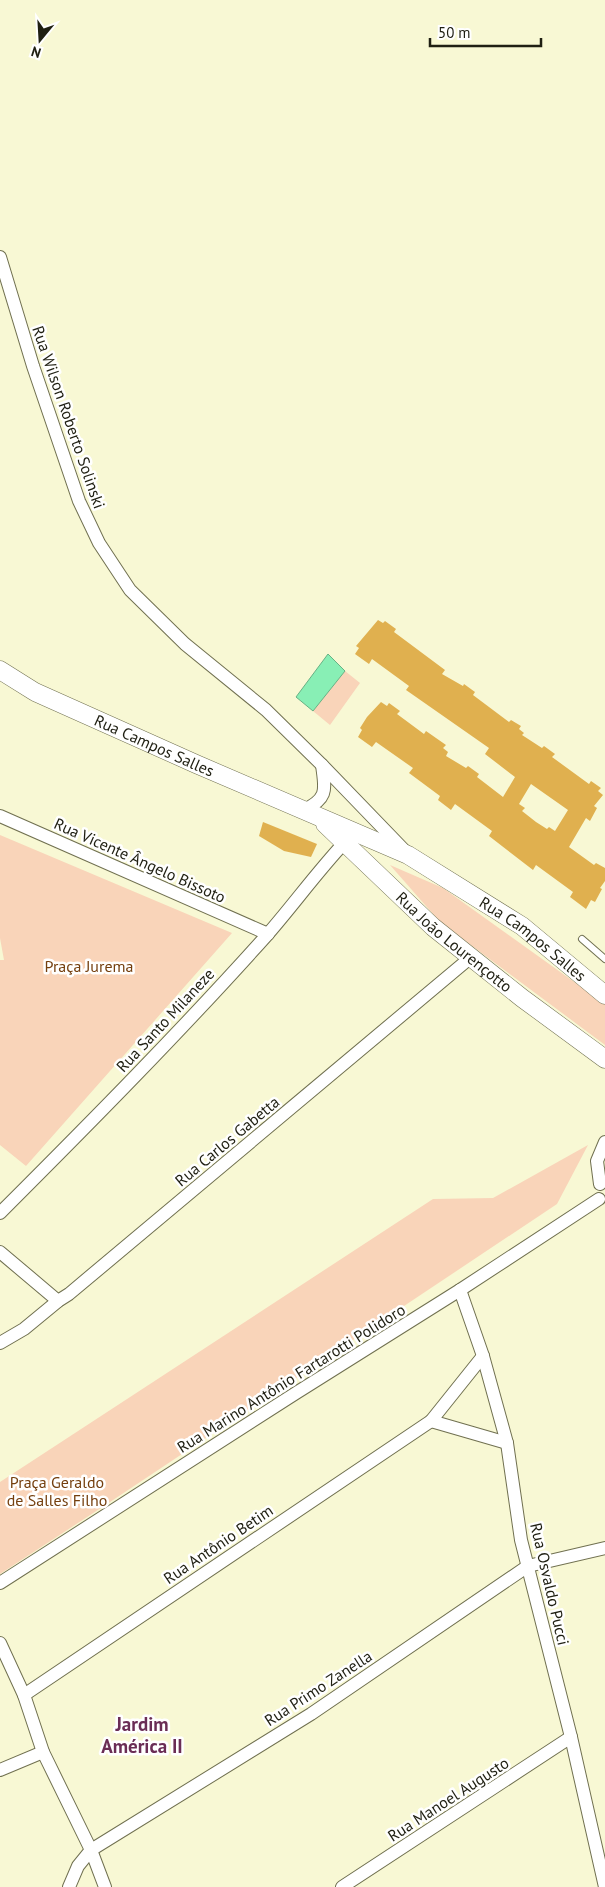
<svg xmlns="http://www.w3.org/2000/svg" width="605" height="1887" viewBox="0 0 605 1887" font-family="'PT Sans',sans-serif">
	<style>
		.green { fill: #f9d4b9 }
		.water { fill: #88efb5; stroke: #68b184 }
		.building { fill: #e0b04f; fill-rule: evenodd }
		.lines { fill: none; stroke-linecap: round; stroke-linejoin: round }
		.lane-casing { stroke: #707050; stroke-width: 8 }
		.street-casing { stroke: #707050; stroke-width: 14 }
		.secondary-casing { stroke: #707050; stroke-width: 19 }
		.lane { stroke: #fff; stroke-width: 6 }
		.street { stroke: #fff; stroke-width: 12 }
		.secondary { stroke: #fff; stroke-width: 18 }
		.labels { text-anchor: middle; stroke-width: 5; stroke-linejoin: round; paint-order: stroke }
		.street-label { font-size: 16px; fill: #1f1f12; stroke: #fff }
		.park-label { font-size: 16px; fill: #743f0e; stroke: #fff }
		.quarter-label { font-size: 19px; font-weight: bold; fill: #6a2d55; stroke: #fff }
	</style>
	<rect width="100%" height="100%" fill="#f8f8d4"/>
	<g class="green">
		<polygon points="345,671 360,683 330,725 313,711"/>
		<polygon points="0,835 232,933 26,1166 0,1145 0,960 4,960 0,938"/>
		<polygon points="390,865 443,888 605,1004 605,1045 440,922"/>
		<polygon points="588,1145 557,1204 107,1504 0,1574 0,1482 433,1199 493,1198"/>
	</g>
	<polygon class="water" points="328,654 345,671 313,711 296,697"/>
	<g class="building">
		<path d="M 378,620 L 383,623 L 385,621 L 396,629 L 394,632 L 445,670 L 442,674 L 463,686 L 464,684 L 475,692 L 473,695 L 509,722 L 511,720 L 521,726 L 519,729 L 524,733 L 522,735 L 542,748 L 544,746 L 555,754 L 552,757 L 589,784 L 591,781 L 601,788 L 598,791 L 603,795 L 594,806 L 597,808 L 590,821 L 586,818 L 569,847 L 594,865 L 596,863 L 605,868 L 605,881 L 600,888 L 602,889 L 595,902 L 591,900 L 586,909 L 570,897 L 573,892 L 536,865 L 533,870 L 489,836 L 492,831 L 455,804 L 451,810 L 438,800 L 440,796 L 409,773 L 413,768 L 376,742 L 372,747 L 358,737 L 362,730 L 360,728 L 367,717 L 381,702 L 387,706 L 389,703 L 400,711 L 397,714 L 424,734 L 426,731 L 446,745 L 443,748 L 448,752 L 446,756 L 466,768 L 468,766 L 479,774 L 477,777 L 503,797 L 515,777 L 485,754 L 489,748 L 406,690 L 409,686 L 372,659 L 369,664 L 355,654 L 359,648 L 356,646 ZM 531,784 L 568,810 L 555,831 L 549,827 L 547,829 L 536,822 L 522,811 L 525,808 L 519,804 Z"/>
		<polygon points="263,822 317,844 311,857 284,851 259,836"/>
	</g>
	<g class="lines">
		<defs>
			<polyline id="lane" points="582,939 605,959"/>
			<g id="street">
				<polyline points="0,257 33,366 79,501 99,543 130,590 185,644 266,710 322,765 405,851"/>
				<path d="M 304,810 C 329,798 325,789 322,765"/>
				<polyline points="0,816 268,934"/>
				<polyline points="600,1184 597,1161 605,1142"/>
				<path d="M 0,1213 C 91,1122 181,1031 267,935 C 294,904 317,872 345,842"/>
				<polyline points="0,1252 58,1301"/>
				<polyline points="460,1290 483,1356 507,1443 521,1540 571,1737 605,1887"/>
				<polyline points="0,1343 24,1329 58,1301 69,1294 470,958"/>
				<polyline points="483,1356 431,1421 507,1443"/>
				<polyline points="0,1583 296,1393 460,1290 599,1199"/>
				<polyline points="0,1643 24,1695 43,1752 91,1850 105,1887"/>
				<polyline points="24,1695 431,1421"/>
				<polyline points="0,1770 43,1752"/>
				<polyline points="69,1887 78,1866 91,1850 311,1714 528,1566 605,1548"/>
				<polyline points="342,1887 571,1737"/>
			</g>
			<g id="secondary">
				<path id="s1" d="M 0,670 L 35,692 L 196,764 L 408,855 L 522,926 L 605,995"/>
				<path id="s2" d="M 325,824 L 433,927 L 522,998 L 605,1059"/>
			</g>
		</defs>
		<use href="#lane" class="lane-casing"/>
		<use href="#street" class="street-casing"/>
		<use href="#secondary" class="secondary-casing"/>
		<use href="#lane" class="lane"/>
		<use href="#street" class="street"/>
		<use href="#secondary" class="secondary"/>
	</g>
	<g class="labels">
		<g class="street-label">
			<text transform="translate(69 417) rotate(71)" y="6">Rua Wilson Roberto Solinski</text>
			<text dy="6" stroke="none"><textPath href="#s1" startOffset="172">Rua Campos Salles</textPath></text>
			<text transform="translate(140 860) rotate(24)" y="6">Rua Vicente Ângelo Bissoto</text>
			<text dy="6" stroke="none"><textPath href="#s1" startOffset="599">Rua Campos Salles</textPath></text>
			<text dy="6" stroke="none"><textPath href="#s2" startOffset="175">Rua João Lourençotto</textPath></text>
			<text transform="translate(165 1020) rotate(-47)" y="6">Rua Santo Milaneze</text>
			<text transform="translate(227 1141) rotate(-40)" y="6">Rua Carlos Gabetta</text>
			<text transform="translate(291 1378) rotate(-32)" y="6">Rua Marino Antônio Fartarotti Polidoro</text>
			<text transform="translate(218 1544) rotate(-34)" y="6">Rua Antônio Betim</text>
			<text transform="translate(550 1584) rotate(77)" y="6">Rua Osvaldo Pucci</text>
			<text transform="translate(318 1688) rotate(-33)" y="6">Rua Primo Zanella</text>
			<text transform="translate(448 1799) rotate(-33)" y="6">Rua Manoel Augusto</text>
		</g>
		<g class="park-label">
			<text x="89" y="972">Praça Jurema</text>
			<text x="57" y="1488">Praça Geraldo<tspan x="57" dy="18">de Salles Filho</tspan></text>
		</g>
		<g class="quarter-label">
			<text x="142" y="1731">Jardim<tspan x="142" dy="22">América II</tspan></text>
		</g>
	</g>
	<g transform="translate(40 40) rotate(198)" stroke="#ffffff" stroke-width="4" paint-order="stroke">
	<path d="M0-4L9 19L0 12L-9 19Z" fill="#1f1f12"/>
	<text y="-8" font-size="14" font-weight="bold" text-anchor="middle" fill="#1f1f12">N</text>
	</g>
	<path d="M430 38v8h111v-8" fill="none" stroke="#1f1f12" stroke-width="2.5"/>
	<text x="438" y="38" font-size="15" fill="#1f1f12" stroke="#ffffff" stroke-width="4" paint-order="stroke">50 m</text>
</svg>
